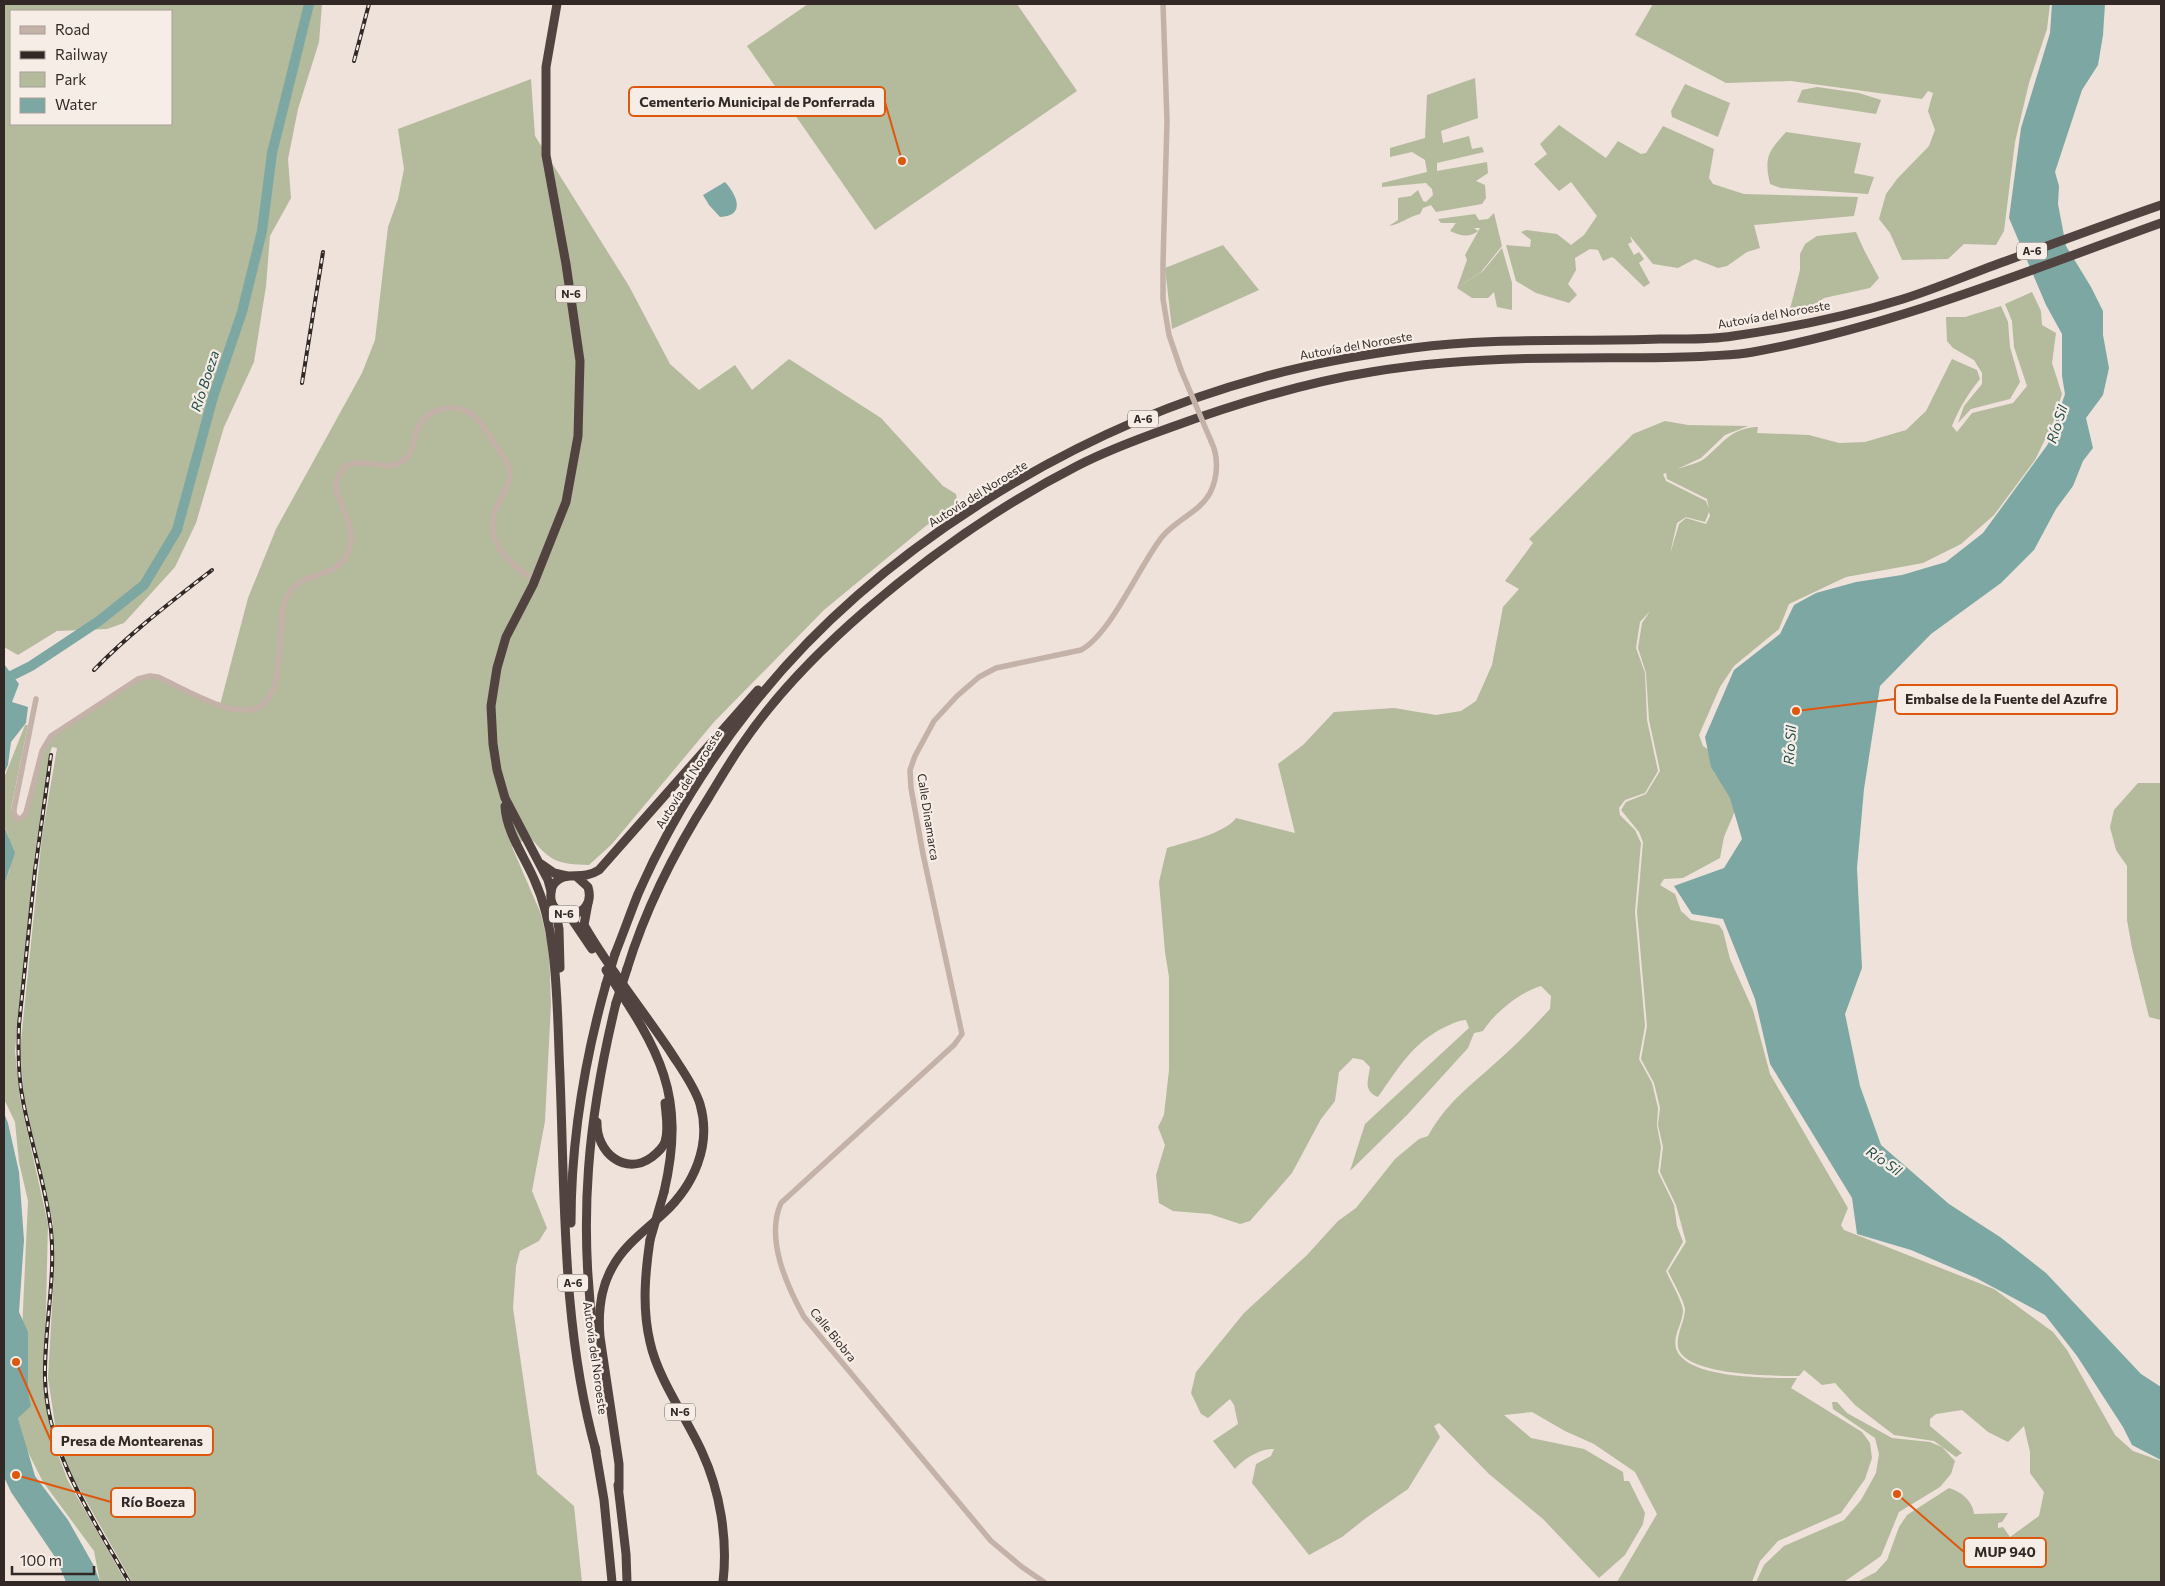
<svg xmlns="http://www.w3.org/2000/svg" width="2165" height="1586" viewBox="0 0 2165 1586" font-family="Commissioner,sans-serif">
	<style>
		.green { fill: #b4ba9c; fill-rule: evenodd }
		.water { fill: #7da7a3 }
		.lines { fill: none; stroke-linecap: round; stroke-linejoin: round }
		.river { stroke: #7da7a3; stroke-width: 10 }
		.minor { stroke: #c4b1a8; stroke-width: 5.5 }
		.highway { stroke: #51433f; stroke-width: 9 }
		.rail-casing { stroke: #322927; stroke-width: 4 }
		.rail { stroke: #f6ede6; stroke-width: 2; stroke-dasharray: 5.5; stroke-linecap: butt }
		.minor-bridge { stroke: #c4b1a8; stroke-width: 5.5 }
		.highway-bridge { stroke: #51433f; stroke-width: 9 }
		.labels { text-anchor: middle; stroke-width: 4.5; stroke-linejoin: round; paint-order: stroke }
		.shield { fill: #f6ede6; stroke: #6d6460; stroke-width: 1 }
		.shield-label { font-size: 11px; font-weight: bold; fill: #322927 }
		.street-label { font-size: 12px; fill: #322927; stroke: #f6ede6 }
		.water-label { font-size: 14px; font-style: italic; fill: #224e4b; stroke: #f6ede6 }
		.leader { fill: none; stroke: #df570d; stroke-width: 2 }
		.callout-dot { fill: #df570d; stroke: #f6ede6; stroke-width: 2 }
		.callout { fill: #f6ede6; stroke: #df570d; stroke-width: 2 }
		.callout-label { font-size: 14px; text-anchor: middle; font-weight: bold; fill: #322927 }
	</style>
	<rect width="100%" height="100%" fill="#eee2da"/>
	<g class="green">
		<path d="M 4,4 L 322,4 L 319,42 L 298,109 L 288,159 L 291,198 L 270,236 L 266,286 L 254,362 L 224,427 L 196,523 L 175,567 L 124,623 L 107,629 L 57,631 L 18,655 L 4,647 ZM 11,11 L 171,11 L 171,124 L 11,124 Z"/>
		<polygon points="808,4 1017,4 1077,91 875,230 747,46"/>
		<polygon points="1653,4 2050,4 2047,29 2029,83 2015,142 2004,231 1996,245 1964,244 1948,259 1902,260 1890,233 1879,219 1886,194 1897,179 1929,146 1935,130 1928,111 1933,93 1928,91 1922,99 1791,81 1726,83 1635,35"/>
		<path d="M 1475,78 L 1478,118 L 1441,131 L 1443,143 L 1469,136 L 1472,149 L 1482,147 L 1484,152 L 1437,163 L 1437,171 L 1487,162 L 1488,173 L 1476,181 L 1485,185 L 1486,198 L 1482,204 L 1436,212 L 1431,205 L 1423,208 L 1420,214 C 1408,217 1401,224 1389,226 L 1398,220 L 1398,198 L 1411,196 L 1418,190 L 1423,201 L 1426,202 L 1433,195 L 1432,189 L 1426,183 L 1382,187 L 1382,183 L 1427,172 L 1425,160 L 1412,152 L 1390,157 L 1390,148 L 1425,138 L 1427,95 Z"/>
		<path d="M 531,79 L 535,136 L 629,286 L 670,364 L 699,390 L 735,365 L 752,390 L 789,359 L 881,418 L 943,486 L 956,494 L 958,507 L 927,525 L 824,610 L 714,722 L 612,844 L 589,865 C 557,864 551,862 530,837 L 512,847 L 541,914 L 549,949 L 551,1004 L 545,1121 L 532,1191 L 547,1228 L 539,1241 L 520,1251 L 516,1266 L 513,1308 L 537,1474 L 574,1506 L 582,1582 L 132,1582 L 67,1467 L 57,1438 L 48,1378 L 54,1273 L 53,1224 L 24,1098 L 20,1050 L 42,836 L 57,748 L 52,747 L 50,753 L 34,860 L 15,1051 L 20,1099 L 48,1224 L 44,1392 L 52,1439 L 68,1481 L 126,1582 L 100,1582 L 94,1551 L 43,1482 L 26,1448 L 18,1418 L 28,1201 L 19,1162 L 15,1122 L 4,1099 L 4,884 L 10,869 L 9,838 L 4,825 L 4,778 L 25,725 L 28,725 L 11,809 L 15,815 L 22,817 L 43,750 L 50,738 L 142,679 L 154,678 L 220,705 L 248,598 L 276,529 L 362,373 L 375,340 L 388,227 L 398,199 L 404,169 L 398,129 Z"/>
		<polygon points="1685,84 1730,103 1718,137 1672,117 1671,111"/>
		<polygon points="1817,87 1859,93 1881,100 1876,114 1797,102 1802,90"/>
		<polygon points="1559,125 1606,158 1618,141 1641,154 1646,153 1663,126 1714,149 1709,178 1713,184 1744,194 1858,197 1854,216 1754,225 1760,248 1747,252 1727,266 1718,268 1695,259 1678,268 1653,264 1630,236 1632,242 1628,244 1634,255 1639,252 1644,259 1639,263 1650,283 1644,287 1615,259 1612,257 1603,261 1598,250 1590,249 1575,258 1576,270 1568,284 1577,295 1569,303 1536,293 1516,281 1506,245 1530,247 1531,240 1521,232 1526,230 1557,234 1571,245 1584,235 1597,216 1571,182 1559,191 1534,164 1547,154 1540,144"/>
		<path d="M 1786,132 L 1861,143 L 1854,173 L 1874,177 L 1868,194 L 1781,188 L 1770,184 C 1764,157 1768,152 1786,132 Z"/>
		<path d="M 1494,213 L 1502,246 L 1481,272 L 1457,288 L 1467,260 L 1465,255 L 1480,228 L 1474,228 L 1478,231 C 1468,239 1460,235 1450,231 L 1456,223 L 1441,223 L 1438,219 L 1475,214 L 1479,220 L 1488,219 Z"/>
		<polygon points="1856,232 1864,250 1879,278 1870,288 1824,298 1800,314 1789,313 1800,270 1800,254 1805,244 1817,236"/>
		<polygon points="1223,245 1259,290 1172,329 1165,268"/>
		<polygon points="1502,248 1512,283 1512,310 1497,307 1494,292 1488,298 1472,298 1457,288 1483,271"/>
		<path d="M 2032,292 L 2041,311 L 2042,325 L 2056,333 L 2052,363 L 2062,394 L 2053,423 L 2035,460 L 1994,515 L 1961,544 L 1923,563 L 1846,577 L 1789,604 L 1779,629 L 1734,666 L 1720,687 L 1699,735 L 1703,746 L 1723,760 L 1714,773 L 1727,782 L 1735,811 L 1724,837 L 1720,858 L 1683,878 L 1664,879 L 1660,885 L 1675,894 L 1681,911 L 1691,920 L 1719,925 L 1723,931 L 1730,959 L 1753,1010 L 1770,1074 L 1848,1208 L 1841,1225 L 1844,1230 L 1994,1289 L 2053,1332 L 2067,1350 L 2115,1435 L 2133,1451 L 2161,1461 L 2161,1580 L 2159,1582 L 1857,1582 L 1876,1572 L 1887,1560 L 1899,1527 L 1907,1515 L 1949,1488 C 1960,1491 1973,1501 1974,1514 L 2008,1513 L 2002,1522 L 1998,1523 L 1998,1528 L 2003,1527 L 2010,1537 L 2039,1516 L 2044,1492 L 2030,1473 L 2030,1452 L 2024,1426 L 2008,1442 L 1988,1432 L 1962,1410 L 1936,1414 L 1930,1419 L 1930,1426 L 1962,1453 L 1956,1457 L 1934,1441 L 1894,1435 L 1855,1405 L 1835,1383 L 1822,1385 L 1804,1370 L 1799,1376 C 1775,1376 1684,1376 1678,1347 C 1676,1333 1685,1322 1685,1309 C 1684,1300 1672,1280 1668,1271 L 1686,1242 L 1676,1205 L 1660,1172 L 1663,1147 L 1658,1125 L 1660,1108 L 1654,1083 L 1641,1059 L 1647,1026 L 1637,912 L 1643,842 L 1639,832 L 1621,810 L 1626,802 L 1646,794 L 1660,771 L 1649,720 L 1646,673 L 1638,648 L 1642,623 L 1650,611 L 1640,622 L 1636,648 L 1645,673 L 1647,720 L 1658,771 L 1645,793 L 1625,800 L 1619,808 L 1620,815 L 1635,830 L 1641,843 L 1635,912 L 1645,1026 L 1639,1059 L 1652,1083 L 1658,1108 L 1657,1126 L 1661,1147 L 1658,1172 L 1674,1205 L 1677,1226 L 1683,1242 L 1666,1271 C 1670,1280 1682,1301 1683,1310 C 1683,1324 1671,1337 1677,1351 C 1690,1379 1770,1378 1797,1378 L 1791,1388 L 1862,1432 L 1870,1443 L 1872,1458 L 1865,1479 L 1841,1513 L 1778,1541 L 1760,1561 L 1752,1582 L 1617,1582 L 1657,1514 L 1635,1472 L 1594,1444 L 1565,1431 L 1532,1412 L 1504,1415 L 1531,1438 L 1584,1449 L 1623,1472 L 1624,1481 L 1629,1481 L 1645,1513 L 1643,1524 L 1625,1555 L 1599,1578 L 1543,1519 L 1489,1474 L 1439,1423 L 1434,1426 L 1440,1437 L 1408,1489 L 1366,1518 L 1342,1537 L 1309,1555 L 1252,1483 L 1256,1464 L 1271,1456 L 1274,1449 C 1261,1448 1243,1459 1235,1469 L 1213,1441 L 1238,1424 L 1234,1405 L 1230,1399 L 1208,1418 L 1201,1414 L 1191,1393 L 1196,1372 L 1244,1313 L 1307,1255 L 1338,1221 L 1356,1208 L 1395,1159 L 1419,1139 L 1428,1136 C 1449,1099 1471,1086 1501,1058 C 1518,1043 1534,1026 1550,1009 L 1551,996 L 1541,986 C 1522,991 1493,1014 1483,1031 L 1474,1033 L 1468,1048 L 1407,1115 L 1350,1171 L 1365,1124 L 1469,1028 L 1466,1020 C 1458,1020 1452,1024 1445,1027 C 1412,1043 1398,1069 1378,1097 C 1363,1090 1368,1082 1370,1067 L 1363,1060 L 1353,1058 L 1339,1072 L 1335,1101 L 1321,1119 L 1292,1173 L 1250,1221 L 1240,1224 L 1210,1214 L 1173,1211 L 1159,1203 L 1156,1175 L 1165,1145 L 1158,1127 L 1164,1115 L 1169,1070 L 1169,977 L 1165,952 L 1159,882 L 1167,848 C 1186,842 1224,834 1236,818 L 1295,833 L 1278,764 L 1303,745 L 1334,712 L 1394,708 L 1436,715 L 1461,711 L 1476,701 L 1492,665 L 1503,607 L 1519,589 L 1505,581 L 1533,543 L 1529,539 L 1633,434 L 1665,421 L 1688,425 L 1748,426 L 1725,435 L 1701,458 L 1677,469 C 1685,466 1697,464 1704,459 C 1723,444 1730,428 1758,427 L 1757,433 L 1809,435 L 1839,443 L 1865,442 L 1906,430 L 1926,411 L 1952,359 L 1977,370 L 1980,379 C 1968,394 1959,408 1952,426 L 1957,432 L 1972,413 L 2013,403 L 2027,386 L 2014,347 L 2012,321 L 2005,304 ZM 1666,473 L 1667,479 L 1707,499 L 1709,509 L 1706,501 L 1666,481 L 1663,474 ZM 1709,512 L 1710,516 L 1706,524 L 1686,518 L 1679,524 L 1670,554 L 1677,523 L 1686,517 L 1705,522 Z"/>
		<polygon points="2001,306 2008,322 2010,347 2020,382 2010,399 1971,409 1958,423 1964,406 1982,384 1982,373 1974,360 1953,348 1947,341 1946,317 1965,317"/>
		<polygon points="2138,783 2161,783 2161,1020 2149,1017 2132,948 2127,920 2127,866 2116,850 2110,827 2114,810"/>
		<polygon points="1832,1402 1837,1402 1847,1413 1892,1438 1930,1442 1942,1447 1955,1461 1951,1474 1940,1487 1899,1512 1881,1556 1844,1582 1756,1582 1764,1565 1784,1546 1844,1520 1861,1500 1876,1473 1879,1454 1875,1438 1833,1409"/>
	</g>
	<g class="water">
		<polygon points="2052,4 2105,4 2103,35 2098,65 2082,90 2055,172 2059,186 2058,204 2066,246 2091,287 2103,311 2103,335 2109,368 2103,395 2086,418 2093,448 2083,461 2073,486 2056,509 2034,550 2001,583 1931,634 1880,686 1864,789 1857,868 1862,968 1845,1014 1860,1086 1881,1145 1949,1204 2000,1237 2046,1273 2141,1374 2161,1387 2161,1460 2132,1445 2123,1427 2077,1356 2045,1315 1976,1278 1911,1250 1857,1234 1852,1198 1770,1064 1755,999 1723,919 1692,914 1674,886 1724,868 1742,839 1730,798 1711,767 1705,737 1734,670 1780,634 1794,605 1816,593 1856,582 1902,575 1946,562 1983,533 2048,444 2065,394 2062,376 2062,334 2046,305 2009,218 2021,128 2050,33"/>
		<path d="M 725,182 C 737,195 746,216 720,217 L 709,205 L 703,195 Z"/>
		<polygon points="4,664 19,684 12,702 28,707 26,723 11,742 8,765 4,774"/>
		<polygon points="4,826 15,853 4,885"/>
		<polygon points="4,1113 8,1123 19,1172 24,1240 19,1312 28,1332 28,1392 31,1406 18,1418 35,1476 68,1520 94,1566 100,1582 66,1582 57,1560 11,1492 4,1477"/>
	</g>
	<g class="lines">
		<polyline class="river" points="4,691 11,676 31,666 99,621 144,585 177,530 213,397 242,312 262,231 272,153 309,4"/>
		<g class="minor">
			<polyline points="1163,4 1167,121 1163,263 1163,299 1169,335 1181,370"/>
			<path d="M 36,699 L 14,809 L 14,814 L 18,819 L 22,818 L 26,813 L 42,751 L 51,736 L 138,679 L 150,676 L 158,677 C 181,687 233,719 257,708 C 288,694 275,630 285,602 C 298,564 340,586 350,546 C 357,519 329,497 338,477 C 350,448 384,475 403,461 C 415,452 413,436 420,424 C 429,409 452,404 467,411 C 478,417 485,429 492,440 C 498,450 511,464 510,476 C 509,487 500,498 496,508 C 483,541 509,564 535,580"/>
			<path d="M 1044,1582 L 1022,1567 L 991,1541 L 804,1317 C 787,1286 765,1239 781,1203 L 954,1045 L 962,1034 L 923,854 L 911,788 L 910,770 L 915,756 L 934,721 L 957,696 L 979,677 L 996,668 L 1081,650 C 1111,634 1139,566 1162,537 C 1176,519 1199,513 1210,493 C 1218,477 1219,457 1211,441"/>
		</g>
		<g class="highway">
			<path d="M 505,806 C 506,831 524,856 534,879 C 545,903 550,926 553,952 C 558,993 558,1034 560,1076 C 565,1201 562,1329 596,1451"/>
			<polyline points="541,864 554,873 567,876"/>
			<path d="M 577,877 L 588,887 C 598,921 547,923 551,893 C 551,888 554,883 558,880 C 569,871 582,881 599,870 L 758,690"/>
			<polyline points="551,891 548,880 505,798 497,770 493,744 491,706 497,668 506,637 533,585 566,502 578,436 580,361 566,264 546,155 546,67 557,4"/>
			<path d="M 588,903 L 584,925 C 609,969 642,1009 670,1051 C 680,1067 694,1085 700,1104 C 712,1145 694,1185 664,1213 C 646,1230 624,1245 612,1268 C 600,1289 598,1313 600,1337 L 619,1464 L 619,1489"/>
			<polyline points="555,908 559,929 560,968"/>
			<polyline points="569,915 592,949"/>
			<path d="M 615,954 C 623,934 630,914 638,894 C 667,828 707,763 752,706 C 873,552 1070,430 1260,378 C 1309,364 1361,355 1413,348 C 1494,337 1577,342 1660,339 C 1684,339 1709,340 1733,336 C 1790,328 1848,316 1903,299 C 1938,288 1972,273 2006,261 C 2058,242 2109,223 2161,205"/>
			<path d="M 627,969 C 646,907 674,852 709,797 C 720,779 731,760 743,743 C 777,693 821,649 866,610 C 931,554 1001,505 1077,466 C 1106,451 1138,439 1169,428 C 1235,404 1302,383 1371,372 C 1437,361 1504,358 1571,358 C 1617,357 1662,359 1708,356 C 1723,355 1738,355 1753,352 C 1894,326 2027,271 2161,223"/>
			<path d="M 606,970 C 659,1051 687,1093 664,1192"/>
			<path d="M 597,1122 C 596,1152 625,1177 652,1157 C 657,1153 663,1148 665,1142 C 669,1130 666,1115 665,1103"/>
			<path d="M 571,1223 C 571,1142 584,1062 606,984"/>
			<path d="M 650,1240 C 645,1274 642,1308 650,1342 C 658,1379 686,1417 702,1452 C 720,1491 728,1539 723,1582"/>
			<path d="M 594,1337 C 578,1219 588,1118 616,1003"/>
			<polyline points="595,1447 604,1500 612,1582"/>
			<polyline points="618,1485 626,1554 627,1582"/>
		</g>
		<defs>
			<g id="rail">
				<polyline points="354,61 369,4"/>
				<polyline points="302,383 323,252"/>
				<path d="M 94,670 C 130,633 171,602 212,570"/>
				<path d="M 51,755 L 35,870 L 19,1025 C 18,1050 18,1076 23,1101 C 31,1144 46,1186 51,1230 C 56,1279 44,1328 45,1378 C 47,1454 93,1518 129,1582"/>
			</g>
		</defs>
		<use href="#rail" class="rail-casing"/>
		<use href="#rail" class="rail"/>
		<polyline class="minor-bridge" points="1181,370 1211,441"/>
		<g class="highway-bridge">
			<polyline points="606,984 615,954"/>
			<polyline points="616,1003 627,969"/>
			<polyline points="650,1240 664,1192"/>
		</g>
	</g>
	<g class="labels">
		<g class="shield">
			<rect x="2017" y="242.5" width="30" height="17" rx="4"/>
			<rect x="556" y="285.5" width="30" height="17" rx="4"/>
			<rect x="1128" y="410.5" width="30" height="17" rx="4"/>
			<rect x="549" y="905.5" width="30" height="17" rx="4"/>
			<rect x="558" y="1274.5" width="30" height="17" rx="4"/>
			<rect x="665" y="1403.5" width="30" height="17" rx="4"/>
		</g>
		<g class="shield-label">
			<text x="2032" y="255">A-6</text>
			<text x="571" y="298">N-6</text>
			<text x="1143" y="423">A-6</text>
			<text x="564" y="918">N-6</text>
			<text x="573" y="1287">A-6</text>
			<text x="680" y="1416">N-6</text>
		</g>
		<g class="street-label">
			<text transform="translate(1774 315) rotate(-10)" y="4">Autovía del Noroeste</text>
			<text transform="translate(1356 346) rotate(-10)" y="4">Autovía del Noroeste</text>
			<text transform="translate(978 494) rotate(-32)" y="4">Autovía del Noroeste</text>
			<text transform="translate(689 779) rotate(-58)" y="4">Autovía del Noroeste</text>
			<text transform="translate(928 817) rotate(81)" y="4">Calle Dinamarca</text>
			<text transform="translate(833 1335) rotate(51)" y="4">Calle Biobra</text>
			<text transform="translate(595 1358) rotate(82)" y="4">Autovía del Noroeste</text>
		</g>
		<g class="water-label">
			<text transform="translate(205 381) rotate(-72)" y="5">Río Boeza</text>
			<text transform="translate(2057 424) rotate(-72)" y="5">Río Sil</text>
			<text transform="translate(1790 745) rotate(-86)" y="5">Río Sil</text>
			<text transform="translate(1884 1161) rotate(35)" y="5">Río Sil</text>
		</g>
	</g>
	<path class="leader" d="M902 161L885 102M1796 711L1895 699M16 1362L51 1441M16 1475L111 1502M1897 1494L1964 1552"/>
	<g class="callout-dot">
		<circle cx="902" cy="161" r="5"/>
		<circle cx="1796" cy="711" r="5"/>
		<circle cx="16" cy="1362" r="5"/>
		<circle cx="16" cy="1475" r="5"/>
		<circle cx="1897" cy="1494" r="5"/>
	</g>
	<g class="callout">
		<rect x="629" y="87" width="256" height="29" rx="5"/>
		<rect x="1895" y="685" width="222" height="29" rx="5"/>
		<rect x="51" y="1426" width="162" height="29" rx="5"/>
		<rect x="111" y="1488" width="84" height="29" rx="5"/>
		<rect x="1964" y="1538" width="82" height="29" rx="5"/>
	</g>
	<g class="callout-label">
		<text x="757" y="107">Cementerio Municipal de Ponferrada</text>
		<text x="2006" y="704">Embalse de la Fuente del Azufre</text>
		<text x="132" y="1446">Presa de Montearenas</text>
		<text x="153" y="1507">Río Boeza</text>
		<text x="2005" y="1557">MUP 940</text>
	</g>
	<rect width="2165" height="1586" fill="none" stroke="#322927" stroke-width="10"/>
	<rect x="10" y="10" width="162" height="115" fill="#f6ede6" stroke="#a89f9a"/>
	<rect x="20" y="26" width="25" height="8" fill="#c4b1a8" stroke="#a89f9a"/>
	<text x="55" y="35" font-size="15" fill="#322927">Road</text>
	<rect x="20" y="51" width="25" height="8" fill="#322927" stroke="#a89f9a"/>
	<text x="55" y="60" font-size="15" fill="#322927">Railway</text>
	<rect x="20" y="72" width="25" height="15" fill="#b4ba9c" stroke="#a89f9a"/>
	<text x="55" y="85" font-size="15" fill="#322927">Park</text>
	<rect x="20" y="98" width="25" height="15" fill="#7da7a3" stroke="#a89f9a"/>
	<text x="55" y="110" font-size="15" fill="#322927">Water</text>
	<path d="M12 1566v8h82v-8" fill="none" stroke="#322927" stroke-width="2.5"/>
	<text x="20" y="1566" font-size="15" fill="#322927" stroke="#f6ede6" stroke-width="4" paint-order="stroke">100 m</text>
</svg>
